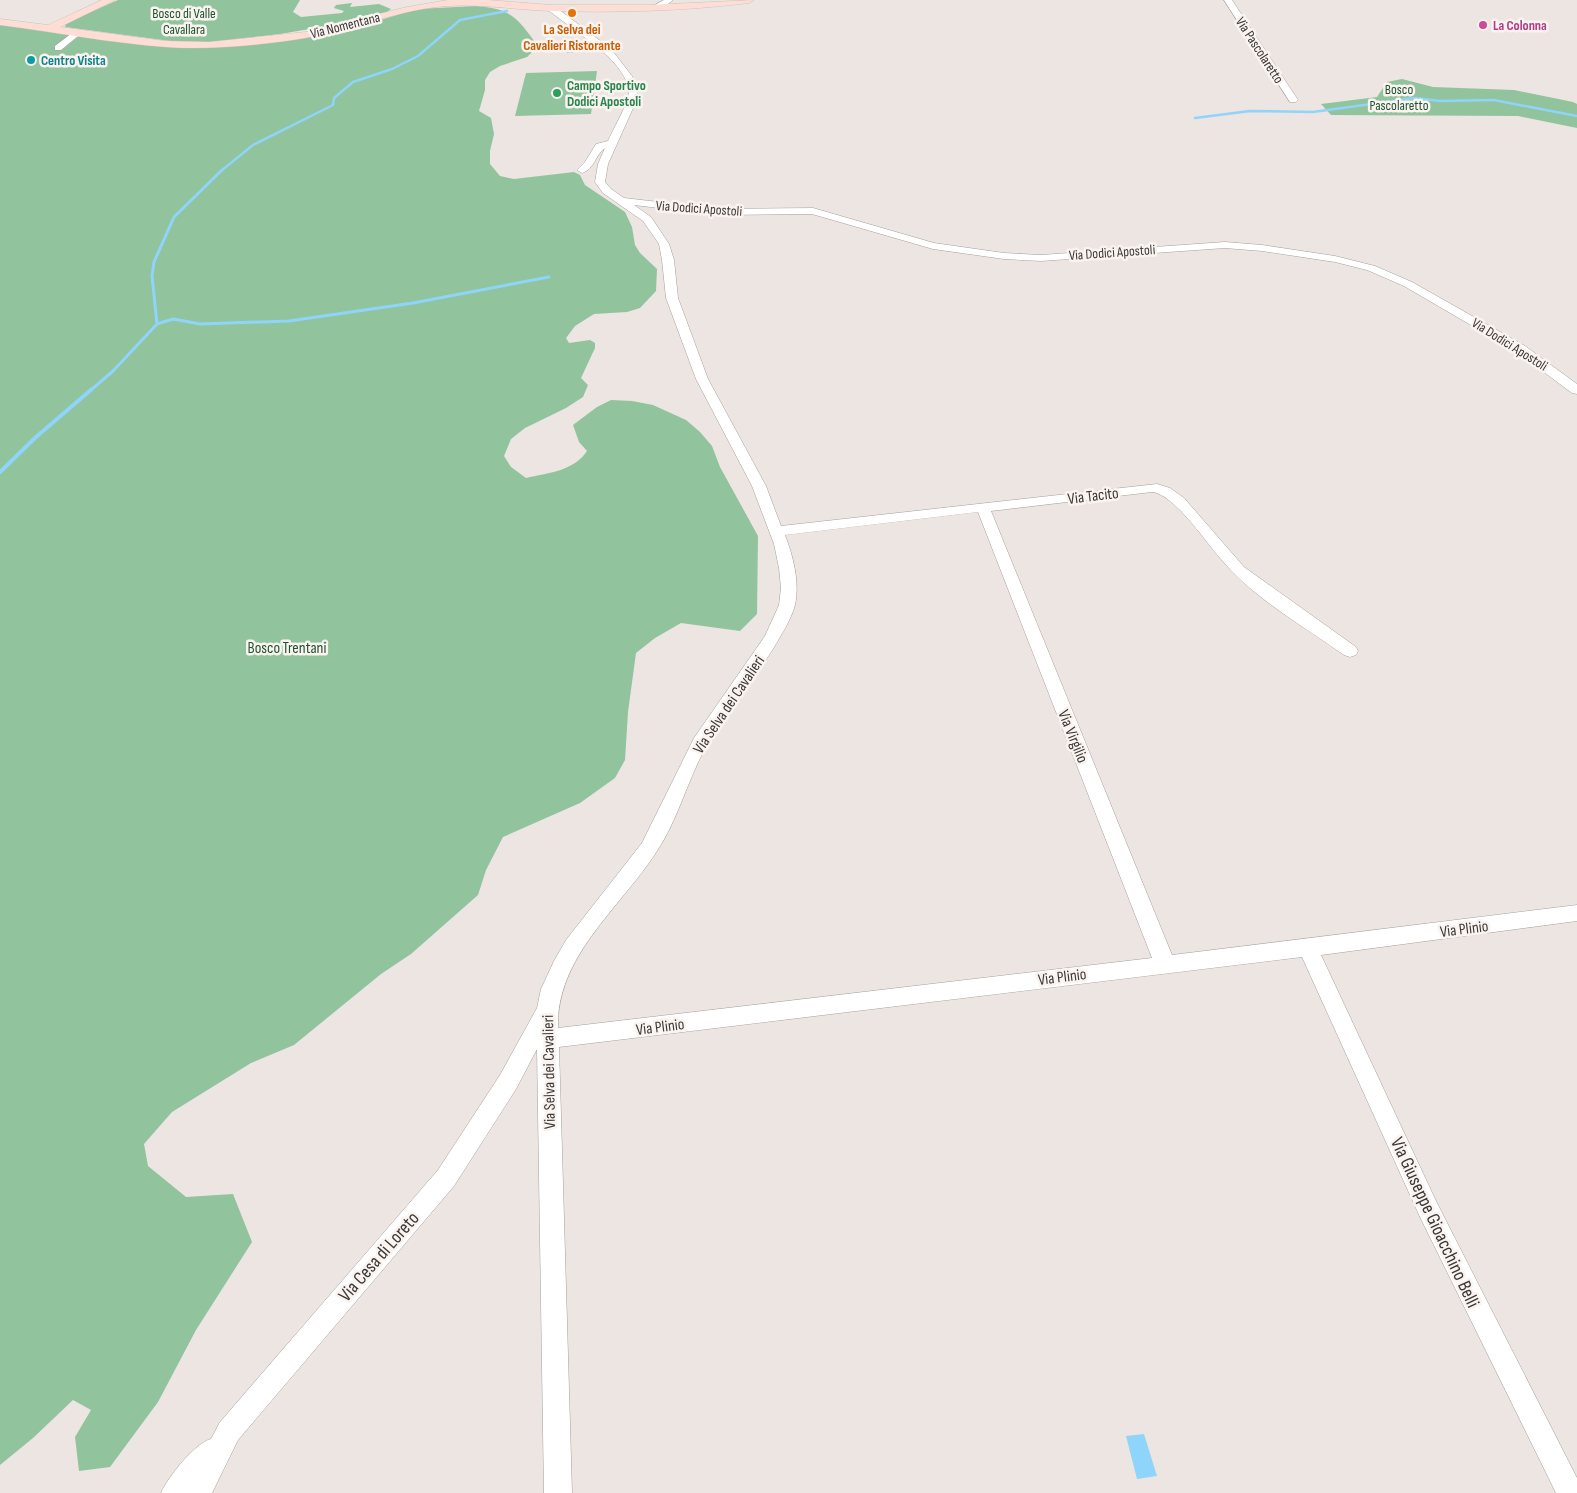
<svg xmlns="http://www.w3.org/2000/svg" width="1577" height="1493" viewBox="0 0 1577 1493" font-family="'Sofia Sans Condensed',sans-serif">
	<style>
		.green { fill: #91c39d }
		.water { fill: #8fd4fa }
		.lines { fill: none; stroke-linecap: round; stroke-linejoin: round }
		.stream-far2 { stroke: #8fd4fa; stroke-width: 2.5 }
		.stream-far1 { stroke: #8fd4fa; stroke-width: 3 }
		.stream { stroke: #8fd4fa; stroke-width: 4 }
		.minor-casing { stroke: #a6a09c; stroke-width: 1 }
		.major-casing { stroke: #c4c4c3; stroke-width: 1 }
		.minor { fill: #fff; fill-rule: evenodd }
		.major { fill: #feded4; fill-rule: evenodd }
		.food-dot { fill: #e8710a; stroke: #faf3ef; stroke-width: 2 }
		.hotel-dot { fill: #d1479c; stroke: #faf3ef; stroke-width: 2 }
		.culture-dot { fill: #0f9aa8; stroke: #faf3ef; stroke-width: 2 }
		.leisure-dot { fill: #2e9e5b; stroke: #faf3ef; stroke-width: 2 }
		.labels { text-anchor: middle; stroke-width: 5; stroke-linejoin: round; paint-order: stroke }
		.far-park-label { font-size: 14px; fill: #1e5430; stroke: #faf3ef }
		.far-street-label { font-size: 14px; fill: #3b3937; stroke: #faf3ef }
		.far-hotel-label { font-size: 14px; font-weight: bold; fill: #b23c85; stroke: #faf3ef; text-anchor: start }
		.far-food-label { font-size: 14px; font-weight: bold; fill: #c56008; stroke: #faf3ef }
		.far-culture-label { font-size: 14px; font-weight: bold; fill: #0d838f; stroke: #faf3ef; text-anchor: start }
		.far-leisure-label { font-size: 14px; font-weight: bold; fill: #27864d; stroke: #faf3ef; text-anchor: start }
		.street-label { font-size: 16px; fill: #3b3937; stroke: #faf3ef }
		.park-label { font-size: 16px; fill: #1e5430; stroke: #faf3ef }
		.near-street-label { font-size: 19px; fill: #3b3937; stroke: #faf3ef }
	</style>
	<rect width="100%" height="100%" fill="#ece5e2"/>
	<g class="green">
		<polygon points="118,0 300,0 293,12 301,17 342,13 344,11 334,8 336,5 352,3 350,7 379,4 391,9 386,13 363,20 280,34 193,44 65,27 66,23"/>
		<path d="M 476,6 C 513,9 517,18 538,46 L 527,57 L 500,66 L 490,72 L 485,80 L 485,90 L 479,111 L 491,118 L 494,134 L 490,151 L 490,164 L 500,176 L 514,179 L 574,172 L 580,175 L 585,185 L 625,212 L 632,227 L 635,245 L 640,253 L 657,269 L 656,291 L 640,308 L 627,312 L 594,314 L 575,326 L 566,338 L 569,343 L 590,340 L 595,343 L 595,348 L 581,378 L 588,385 L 583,397 L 566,408 L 525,428 L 511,439 L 504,456 L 511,467 L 526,478 C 548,473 574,471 587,451 L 579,442 L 573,425 L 597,407 L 611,400 L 632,401 L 653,405 L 686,420 L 700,432 L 712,446 L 720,467 L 758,536 L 757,614 L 740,631 L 681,623 L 655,638 L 636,653 L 628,712 L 625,760 L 615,778 L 580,803 L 503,837 L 486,870 L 478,895 L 411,954 L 381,974 L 294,1045 L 251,1063 L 172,1112 L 144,1144 L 148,1166 L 186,1197 L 233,1194 L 252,1242 L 196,1330 L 158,1402 L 110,1467 L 79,1471 L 75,1437 L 91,1410 L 73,1400 L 33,1438 L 0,1465 L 0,24 L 184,48 L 316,36 L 357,27 L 417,9 Z"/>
		<polygon points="597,71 591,114 515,116 526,73"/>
		<polygon points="1402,79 1433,87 1514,90 1573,102 1577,104 1577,128 1518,116 1331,115 1321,104 1377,97 1387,82"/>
	</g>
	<polygon class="water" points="1144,1434 1157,1476 1137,1479 1126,1436"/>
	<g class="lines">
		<g class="stream-far2">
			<polyline points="1195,118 1250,111 1313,112 1415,98 1440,101 1494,100 1577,116"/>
			<polyline points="221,171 253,145 333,105 334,98 353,82 392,69 418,56 460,20 507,11"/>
		</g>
		<g class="stream-far1">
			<polyline points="157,324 152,276 154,262 174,217 222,170"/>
			<polyline points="91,390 113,371 157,324 173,319 200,324 289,321 413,303 549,277"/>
		</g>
		<polyline class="stream" points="0,472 36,437 92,389"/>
		<defs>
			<g id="minor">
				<polygon points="664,0 673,0 661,9 655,9 655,5"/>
				<polygon points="1224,0 1232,0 1298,100 1296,102 1290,102"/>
				<path d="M 548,6 L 554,6 L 611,49 L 632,76 L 636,86 L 638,97 L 608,164 L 605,182 L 611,189 L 624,198 L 719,209 L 813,208 L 934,243 L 1004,253 L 1041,255 L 1225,242 L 1262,245 L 1335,256 L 1375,266 L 1412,282 L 1525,346 L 1577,384 L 1577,394 L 1572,393 L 1517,352 L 1404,286 L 1367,270 L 1335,262 L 1262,251 L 1225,248 L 1041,261 L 1004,259 L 933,249 L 812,214 L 719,215 L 634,205 L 651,217 L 669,244 L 674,260 L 678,298 L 708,379 L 766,486 L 781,526 L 1157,484 L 1170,488 L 1184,498 L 1244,567 L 1356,647 L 1358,651 L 1356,655 L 1350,657 L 1344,655 C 1302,625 1253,598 1220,558 C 1205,541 1174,494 1152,492 L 991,511 L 1172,955 L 1577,905 L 1577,921 L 1321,955 L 1436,1201 L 1577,1478 L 1577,1493 L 1556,1493 L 1420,1217 L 1302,957 L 559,1047 L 572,1493 L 544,1493 L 537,1049 L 516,1089 L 454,1186 L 238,1440 L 212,1493 L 161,1493 C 168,1477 195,1443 211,1439 L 220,1422 L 438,1170 L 500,1075 L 537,1008 L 541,989 L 554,961 L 566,940 L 642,843 L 694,738 L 765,636 L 779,605 L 781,588 L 779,568 L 774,544 L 752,486 L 696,379 L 666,298 L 662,260 L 659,244 L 643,221 L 603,193 L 595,182 L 598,164 L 605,148 C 595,155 595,169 582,173 L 577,170 L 585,162 L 596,144 L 608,141 C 614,127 623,113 628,98 C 634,79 607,54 594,44 L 573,52 L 567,52 L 567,48 L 588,40 L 548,10 ZM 978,512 L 1152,958 L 558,1028 C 556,957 619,909 655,854 C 678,821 687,780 707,745 C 727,712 752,681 773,649 C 781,635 791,620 795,605 C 800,582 793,556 785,535 Z"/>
				<polygon points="76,30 83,32 61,50 55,50 55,46"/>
			</g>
			<path id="major" d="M 102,0 L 115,0 L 60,27 L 165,41 L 209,42 L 306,32 L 407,7 L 448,0 L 488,0 L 551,5 L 648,5 L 754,0 L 749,3 C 684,11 618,13 552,11 C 518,10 484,4 450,6 C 401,8 354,30 305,38 C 262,45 209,50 166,47 C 111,43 55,32 0,25 L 0,19 L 48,25 Z"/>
		</defs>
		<use href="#minor" class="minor-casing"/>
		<use href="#major" class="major-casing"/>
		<use href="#minor" class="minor"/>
		<use href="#major" class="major"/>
	</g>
	<circle class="food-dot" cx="572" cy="13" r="5"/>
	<circle class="hotel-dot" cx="1483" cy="25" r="5"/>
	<circle class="culture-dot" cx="31" cy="60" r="5"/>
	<circle class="leisure-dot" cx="557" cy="93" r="5"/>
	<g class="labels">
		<g class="far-park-label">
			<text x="184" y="18">Bosco di Valle<tspan x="184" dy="16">Cavallara</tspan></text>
			<text x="1399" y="94">Bosco<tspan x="1399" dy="16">Pascolaretto</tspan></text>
		</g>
		<g class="far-street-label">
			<text transform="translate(345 25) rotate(-14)" y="5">Via Nomentana</text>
			<text transform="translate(1260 50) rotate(57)" y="5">Via Pascolaretto</text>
			<text transform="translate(699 208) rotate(4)" y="5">Via Dodici Apostoli</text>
			<text transform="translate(1112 252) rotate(-4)" y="5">Via Dodici Apostoli</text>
			<text transform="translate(1510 344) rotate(32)" y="5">Via Dodici Apostoli</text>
		</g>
		<g class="far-hotel-label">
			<text x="1493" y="30">La Colonna</text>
		</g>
		<g class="far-food-label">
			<text x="572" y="34">La Selva dei<tspan x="572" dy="16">Cavalieri Ristorante</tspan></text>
		</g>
		<g class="far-culture-label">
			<text x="41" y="65">Centro Visita</text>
		</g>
		<g class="far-leisure-label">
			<text x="567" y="90">Campo Sportivo<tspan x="567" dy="16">Dodici Apostoli</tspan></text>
		</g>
		<g class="street-label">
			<text transform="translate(1093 495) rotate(-7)" y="6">Via Tacito</text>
			<text transform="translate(728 704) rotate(-56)" y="6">Via Selva dei Cavalieri</text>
			<text transform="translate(1074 736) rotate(68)" y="6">Via Virgilio</text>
			<text transform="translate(1464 928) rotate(-7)" y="6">Via Plinio</text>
			<text transform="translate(1062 976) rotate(-7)" y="6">Via Plinio</text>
			<text transform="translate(660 1026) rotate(-7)" y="6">Via Plinio</text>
			<text transform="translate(548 1072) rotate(-91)" y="6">Via Selva dei Cavalieri</text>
		</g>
		<g class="park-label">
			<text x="287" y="653">Bosco Trentani</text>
		</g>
		<g class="near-street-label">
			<text transform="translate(1436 1222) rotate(65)" y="7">Via Giuseppe Gioacchino Belli</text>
			<text transform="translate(378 1256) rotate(-49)" y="7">Via Cesa di Loreto</text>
		</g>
	</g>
</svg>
